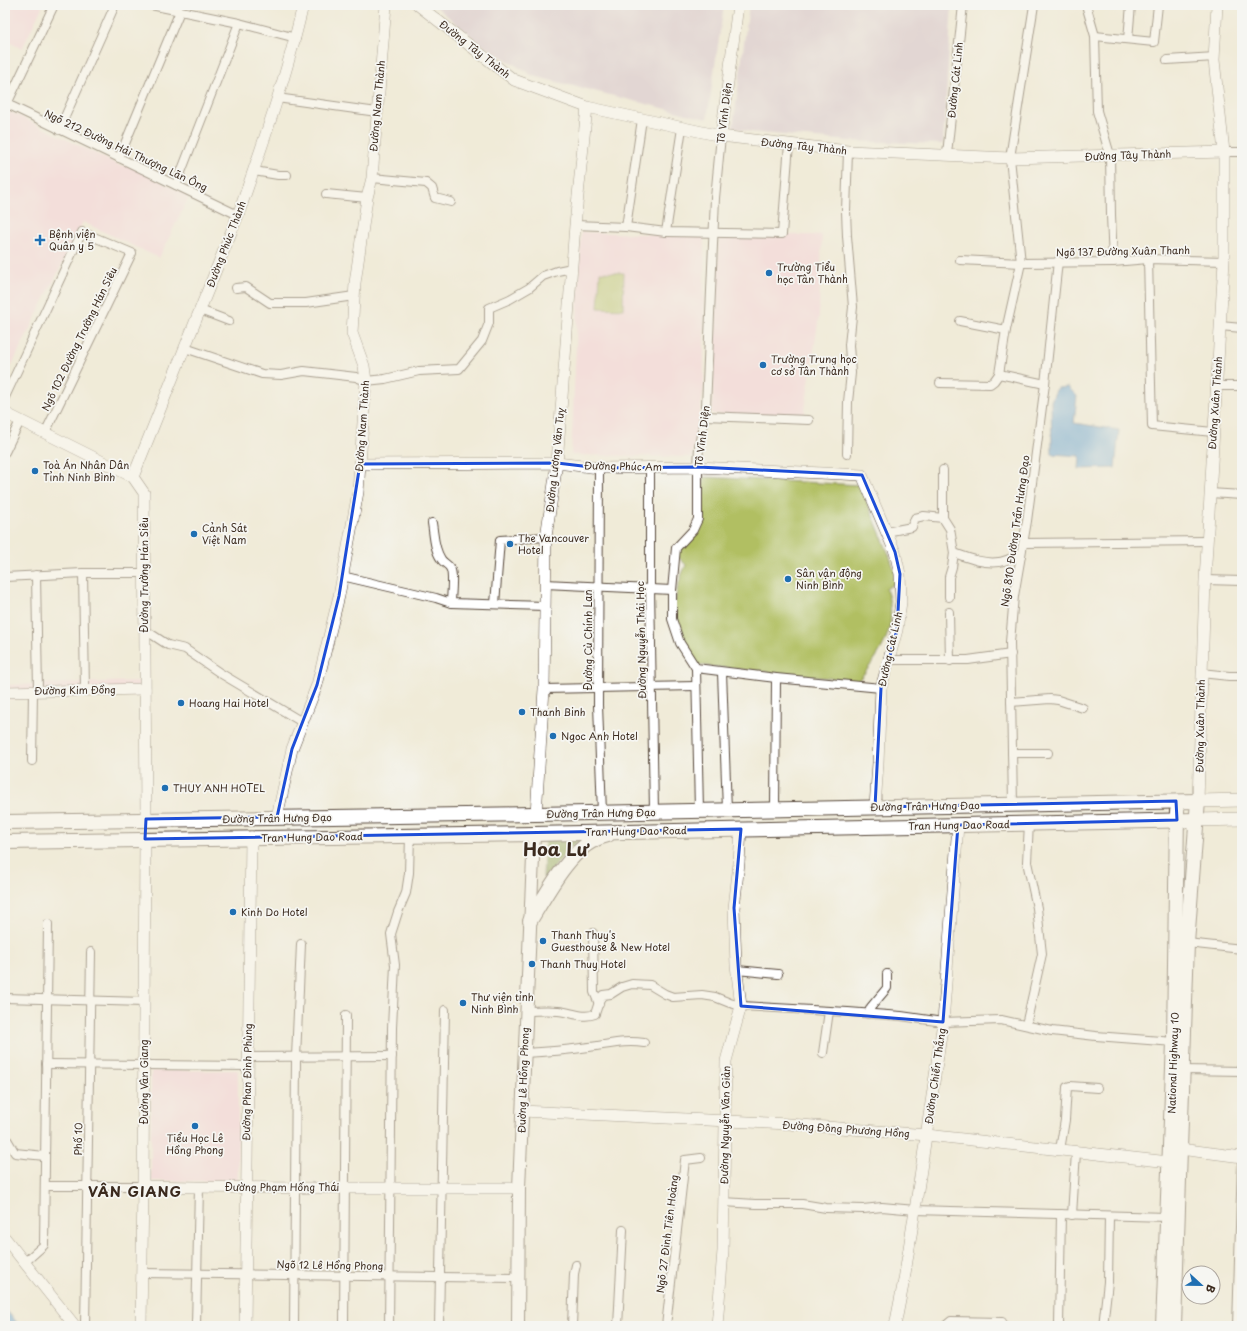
<svg xmlns="http://www.w3.org/2000/svg" width="1247" height="1331" viewBox="0 0 1247 1331" font-family="'Playpen Sans',sans-serif">
	<style>
		.built { fill: #f5cfdb }
		.industrial { fill: #d1bdcc }
		.green { fill: #b1bf62; stroke: #767440 }
		.forest { fill: #8ca658; stroke: #64683b }
		.water { fill: #63a2d5; stroke: #4f667a }
		.lines { fill: none; stroke-linecap: round; stroke-linejoin: round }
		.minor-casing { stroke: #56473a; stroke-width: 10 }
		.tertiary-casing { stroke: #56473a; stroke-width: 12 }
		.secondary-casing { stroke: #56473a; stroke-width: 14 }
		.primary-casing { stroke: #56473a; stroke-width: 14 }
		.trunk-casing { stroke: #56473a; stroke-width: 16 }
		.minor { stroke: #fff; stroke-width: 8 }
		.tertiary { stroke: #fff; stroke-width: 11 }
		.secondary { stroke: #fff; stroke-width: 12 }
		.primary { stroke: #fff; stroke-width: 13 }
		.trunk { stroke: #fff; stroke-width: 14 }
		.marked { fill: none; stroke: #1d4ed8; stroke-width: 3; stroke-linejoin: round }
		.poi-dot { fill: #1f6fb2; stroke: #f6f6f2; stroke-width: 1.5 }
		.labels { text-anchor: middle; stroke-width: 3.5; stroke-linejoin: round; paint-order: stroke }
		.street-label { font-size: 10px; fill: #3b2a1e; stroke: #f6f6f2 }
		.poi-label { font-size: 10px; fill: #3b2a1e; stroke: #f6f6f2; text-anchor: start }
		.district-label { font-size: 14px; font-weight: bold; letter-spacing: 1px; fill: #3b2a1e; stroke: #f6f6f2 }
		.town-label { font-size: 18px; font-weight: bold; fill: #3b2a1e; stroke: #f6f6f2 }
	</style>
	<rect width="100%" height="100%" fill="#f6f6f2"/>
	<filter id="ink" filterUnits="userSpaceOnUse"><feTurbulence type="fractalNoise" baseFrequency=".025" numOctaves="2"/><feDisplacementMap in="SourceGraphic" scale="8" xChannelSelector="R" yChannelSelector="G"/><feConvolveMatrix kernelMatrix="1 2 1 2 8 2 1 2 1" color-interpolation-filters="sRGB"/></filter>
	<filter id="wash" filterUnits="userSpaceOnUse"><feTurbulence type="fractalNoise" baseFrequency=".012" numOctaves="4" result="noise"/><feDisplacementMap in="SourceGraphic" scale="16" xChannelSelector="R" yChannelSelector="G"/><feGaussianBlur stdDeviation="0.9" result="paint"/><feColorMatrix in="noise" values="0 0 0 0 0 0 0 0 0 0 0 0 0 0 0 0 0 1.4 0 .05"/><feComposite in="paint" operator="in"/></filter>
	<g filter="url(#wash)">
		<rect width="100%" height="100%" fill="#f0ebd8"/>
		<g class="built">
			<polygon points="5,5 43,5 22,49 5,40"/>
			<polygon points="5,109 123,167 125,163 189,196 159,258 83,222 5,379"/>
			<polygon points="581,232 704,236 704,389 692,457 571,455"/>
			<polygon points="719,235 822,235 819,316 804,417 712,414"/>
			<polygon points="140,681 140,695 5,699 5,685"/>
			<polygon points="238,1070 238,1181 151,1181 151,1071"/>
		</g>
		<g class="industrial">
			<polygon points="434,5 724,5 707,119 533,76 481,44"/>
			<polygon points="749,5 952,5 943,144 849,141 751,132 733,127"/>
		</g>
		<g class="green">
			<polygon points="600,272 624,273 623,309 598,308"/>
			<path d="M 703,477 L 860,485 L 890,557 L 898,581 L 886,589 C 900,627 881,653 858,681 L 697,665 C 692,657 686,649 682,641 C 671,615 674,589 686,565 L 677,556 L 680,547 L 703,524 Z"/>
		</g>
		<polygon class="forest" points="580,839 566,852 547,877 543,877 545,840"/>
		<g class="water">
			<polygon points="1068,387 1077,396 1074,423 1119,430 1115,468 1079,469 1080,456 1052,454 1051,401 1057,388"/>
			<polygon points="5,1309 20,1326 5,1326"/>
		</g>
	</g>
	<g filter="url(#ink)">
		<g class="lines">
			<defs>
				<g id="minor">
					<polyline points="151,5 239,23 296,38"/>
					<polyline points="1086,5 1095,36 1097,111 1110,155 1111,215 1113,262"/>
					<polyline points="1095,36 1154,42 1158,5"/>
					<polyline points="1128,39 1131,5"/>
					<polyline points="1167,60 1215,57"/>
					<polyline points="277,98 377,112"/>
					<polyline points="5,103 238,215"/>
					<polyline points="7,104 54,5"/>
					<polyline points="59,130 115,5"/>
					<polyline points="721,136 715,198 706,407 699,446 698,467 698,519 693,530 676,548 672,590 672,619 680,643 696,668 776,678 881,688"/>
					<polyline points="1224,152 1242,152"/>
					<polyline points="947,154 963,5"/>
					<polyline points="119,158 180,11"/>
					<polyline points="254,171 278,175 287,175"/>
					<polyline points="372,178 426,183 432,188 435,198 451,202"/>
					<polyline points="176,185 239,23"/>
					<polyline points="326,194 367,198"/>
					<polyline points="575,225 626,227 666,232 782,234 789,144"/>
					<polyline points="626,227 642,119"/>
					<polyline points="666,232 682,128"/>
					<polyline points="1148,259 1152,426 1213,432"/>
					<polyline points="960,260 1021,263 1113,262 1148,259 1224,261"/>
					<polyline points="236,288 246,287 270,303 306,303 354,296"/>
					<polyline points="200,310 229,321"/>
					<polyline points="960,321 1006,330"/>
					<polyline points="1220,326 1242,328"/>
					<polyline points="185,348 262,374 281,375 304,371 356,377 366,381 385,379 419,371 459,369 482,341 489,323 489,308 510,299 529,288 543,276 557,271 572,268"/>
					<polyline points="999,374 1006,330 1021,263 1010,158 1034,5"/>
					<polyline points="940,383 990,384 994,381 999,374 1045,384"/>
					<polyline points="1216,386 1242,386"/>
					<polyline points="5,397 82,232 132,253 45,433"/>
					<polyline points="705,416 809,420"/>
					<polyline points="5,452 20,421"/>
					<polyline points="847,454 848,402 851,373 849,345 853,307 847,236 846,211 848,151"/>
					<polyline points="650,467 650,588 654,811"/>
					<polyline points="599,468 598,705 602,813"/>
					<polyline points="943,470 943,518 950,529 954,553 952,567 949,577 949,597"/>
					<polyline points="1210,493 1242,495"/>
					<path d="M 432,523 C 434,535 434,549 441,559 C 443,563 448,564 450,568 C 454,574 451,595 451,603"/>
					<polyline points="886,532 912,527 915,518 924,516 943,518"/>
					<polyline points="1024,543 1207,541"/>
					<path d="M 954,553 C 968,558 983,564 999,562 C 1006,561 1013,557 1021,555"/>
					<polyline points="83,573 85,690"/>
					<polyline points="36,575 38,691"/>
					<polyline points="342,576 436,598 451,603 545,606"/>
					<polyline points="5,577 83,573 144,573"/>
					<polyline points="1205,580 1242,581"/>
					<polyline points="545,584 672,590"/>
					<polyline points="495,604 500,540 546,537"/>
					<polyline points="949,612 950,661"/>
					<polyline points="145,630 168,645 185,649 220,673 302,722"/>
					<polyline points="888,660 968,660 1011,654"/>
					<polyline points="696,668 699,811"/>
					<polyline points="722,672 727,810"/>
					<polyline points="1201,673 1229,676 1242,676"/>
					<polyline points="544,689 696,686"/>
					<polyline points="1011,702 1050,699 1058,700 1083,708"/>
					<polyline points="1012,753 1048,753"/>
					<polyline points="32,761 33,691"/>
					<polyline points="1013,804 1010,642 1014,596 1027,521 1045,384 1058,261"/>
					<polyline points="775,809 776,678"/>
					<polyline points="593,933 594,992 599,1004"/>
					<polyline points="1187,943 1242,949"/>
					<polyline points="737,970 778,974"/>
					<polyline points="5,998 144,1002"/>
					<path d="M 526,1011 C 537,1011 547,1010 558,1011 C 571,1012 583,1019 595,1014 L 600,999 L 603,995 L 611,994 L 622,987 L 632,984 L 650,985 L 665,994 L 673,997 L 702,995 L 715,997 L 730,1003 L 741,1006 L 848,1012 L 901,1016 L 943,1022 L 1001,1020 L 1052,1031 L 1096,1036 L 1174,1042"/>
					<polyline points="868,1014 871,1007 887,988 887,974"/>
					<polyline points="1026,1025 1042,954 1037,908 1027,862 1029,823"/>
					<path d="M 524,1053 C 546,1052 568,1050 589,1047 C 609,1045 623,1040 644,1043"/>
					<polyline points="823,1053 829,1011"/>
					<polyline points="248,1057 392,1056"/>
					<polyline points="46,1064 247,1066"/>
					<polyline points="1183,1070 1242,1071"/>
					<polyline points="5,1136 15,1153 45,1156"/>
					<polyline points="1060,1150 1065,1120 1067,1087 1070,1086 1097,1088"/>
					<polyline points="45,1186 143,1186"/>
					<polyline points="724,1202 755,1204 802,1204 826,1208 863,1209 882,1207 915,1210 1167,1217"/>
					<polyline points="1072,1215 1076,1152"/>
					<polyline points="25,1262 44,1245 48,924"/>
					<polyline points="142,1273 518,1278"/>
					<polyline points="85,1326 91,952"/>
					<polyline points="196,1326 199,1187"/>
					<polyline points="294,1326 296,1057 301,944"/>
					<polyline points="344,1326 346,1015"/>
					<polyline points="389,1326 392,1028 395,965 391,934 398,912 406,893 409,873 410,835"/>
					<polyline points="439,1326 445,1010"/>
					<polyline points="572,1326 574,1274 576,1265"/>
					<polyline points="618,1326 623,1230"/>
					<polyline points="666,1326 685,1160 701,1158"/>
					<polyline points="945,1326 951,1321 1002,1322"/>
					<polyline points="1059,1326 1061,1214"/>
					<polyline points="1103,1326 1108,1282 1109,1216"/>
					<polyline points="1237,1326 1242,1161"/>
				</g>
				<g id="tertiary">
					<polyline points="418,5 514,80 587,107 721,136 848,151 1010,158 1224,152"/>
					<polyline points="721,136 738,5"/>
					<polyline points="5,413 133,477 144,493 146,819"/>
					<polyline points="360,464 557,463 599,468 698,467 862,475 895,552 900,574 901,602 897,630 881,688 878,763 875,807"/>
					<path d="M 133,477 L 238,215 C 262,147 287,75 303,5"/>
					<polyline points="5,692 145,689"/>
					<polyline points="1198,801 1205,580 1224,261 1224,152 1214,60 1217,5"/>
					<polyline points="536,814 544,689 546,537 557,463 575,225 587,107"/>
					<polyline points="277,817 292,749 317,685 339,596 358,492 366,381 364,366 352,333 355,283 367,198 372,178 386,5"/>
					<polyline points="522,1111 789,1124 927,1135 1169,1162"/>
					<polyline points="1180,1149 1242,1157"/>
					<path d="M 143,1186 C 268,1189 394,1188 519,1188"/>
					<polyline points="5,1238 75,1326"/>
					<polyline points="141,1326 143,1186 145,839"/>
					<polyline points="245,1326 251,837"/>
					<polyline points="717,1326 723,1251 726,1061 741,1006 736,965 734,908 739,863 741,829"/>
					<polyline points="895,1326 904,1280 915,1210 943,1022 958,825"/>
				</g>
				<polyline id="secondary" points="518,1326 519,1188 534,834"/>
				<g id="primary">
					<polyline points="1198,801 1242,800"/>
					<polyline points="1197,820 1242,819"/>
				</g>
				<g id="trunk">
					<polyline points="5,822 536,814 1198,801 1187,943 1174,1326"/>
					<polyline points="5,842 534,834 1197,820"/>
					<path d="M 530,921 C 545,896 568,853 594,840 C 598,838 604,836 608,835"/>
					<polyline points="1163,1326 1174,1042 1177,811"/>
				</g>
			</defs>
			<use href="#minor" class="minor-casing"/>
			<use href="#tertiary" class="tertiary-casing"/>
			<use href="#secondary" class="secondary-casing"/>
			<use href="#primary" class="primary-casing"/>
			<use href="#trunk" class="trunk-casing"/>
			<use href="#minor" class="minor"/>
			<use href="#tertiary" class="tertiary"/>
			<use href="#secondary" class="secondary"/>
			<use href="#primary" class="primary"/>
			<use href="#trunk" class="trunk"/>
		</g>
	</g>
	<path d="M0 0H1247V1331H0ZM 557,463 L 599,468 L 698,467 L 862,475 L 895,552 L 900,574 L 897,630 L 881,688 L 875,807 L 1176,801 L 1177,820 L 958,825 L 943,1022 L 741,1006 L 734,908 L 741,829 L 145,839 L 146,819 L 277,817 L 292,749 L 317,685 L 339,596 L 360,464 Z" fill="#f0ebd8" fill-opacity=".55" fill-rule="evenodd"/>
	<path class="marked" d="M 557,463 L 599,468 L 698,467 L 862,475 L 895,552 L 900,574 L 897,630 L 881,688 L 875,807 L 1176,801 L 1177,820 L 958,825 L 943,1022 L 741,1006 L 734,908 L 741,829 L 145,839 L 146,819 L 277,817 L 292,749 L 317,685 L 339,596 L 360,464 Z"/>
	<g class="poi-dot">
		<path d="M38 234h4v4h4v4h-4v4h-4v-4h-4v-4h4z"/>
		<circle cx="769" cy="273" r="4"/>
		<circle cx="763" cy="365" r="4"/>
		<circle cx="35" cy="471" r="4"/>
		<circle cx="194" cy="534" r="4"/>
		<circle cx="510" cy="544" r="4"/>
		<circle cx="788" cy="579" r="4"/>
		<circle cx="181" cy="703" r="4"/>
		<circle cx="522" cy="712" r="4"/>
		<circle cx="553" cy="736" r="4"/>
		<circle cx="165" cy="788" r="4"/>
		<circle cx="233" cy="912" r="4"/>
		<circle cx="543" cy="941" r="4"/>
		<circle cx="532" cy="964" r="4"/>
		<circle cx="463" cy="1003" r="4"/>
		<circle cx="195" cy="1126" r="4"/>
	</g>
	<g class="labels">
		<g class="street-label">
			<text transform="translate(475 49) rotate(38)" y="4">Đường Tây Thành</text>
			<text transform="translate(955 80) rotate(-84)" y="4">Đường Cát Linh</text>
			<text transform="translate(377 106) rotate(-85)" y="4">Đường Nam Thành</text>
			<text transform="translate(724 113) rotate(-83)" y="4">Tô Vĩnh Diện</text>
			<text transform="translate(804 146) rotate(6)" y="4">Đường Tây Thành</text>
			<text transform="translate(126 150) rotate(25)" y="4">Ngõ 212 Đường Hải Thượng Lãn Ông</text>
			<text transform="translate(1128 155) rotate(-2)" y="4">Đường Tây Thành</text>
			<text transform="translate(226 244) rotate(-69)" y="4">Đường Phúc Thành</text>
			<text transform="translate(1123 251) rotate(-1)" y="4">Ngõ 137 Đường Xuân Thanh</text>
			<text transform="translate(79 339) rotate(-64)" y="4">Ngõ 102 Đường Trường Hán Siêu</text>
			<text transform="translate(1215 403) rotate(-86)" y="4">Đường Xuân Thành</text>
			<text transform="translate(362 426) rotate(-86)" y="4">Đường Nam Thành</text>
			<text transform="translate(702 436) rotate(-83)" y="4">Tô Vĩnh Diện</text>
			<text transform="translate(555 460) rotate(-84)" y="4">Đường Lương Văn Tuỵ</text>
			<text transform="translate(623 466) rotate(1)" y="4">Đường Phúc Am</text>
			<text transform="translate(1015 531) rotate(-82)" y="4">Ngõ 810 Đường Trần Hưng Đạo</text>
			<text transform="translate(144 575) rotate(-90)" y="4">Đường Trường Hán Siêu</text>
			<text transform="translate(588 640) rotate(-90)" y="4">Đường Cù Chính Lan</text>
			<text transform="translate(641 640) rotate(-91)" y="4">Đường Nguyễn Thái Học</text>
			<text transform="translate(890 649) rotate(-77)" y="4">Đường Cát Linh</text>
			<text transform="translate(75 690) rotate(-1)" y="4">Đường Kim Đồng</text>
			<text transform="translate(1200 726) rotate(-89)" y="4">Đường Xuân Thành</text>
			<text transform="translate(925 806) rotate(-1)" y="4">Đường Trân Hưng Đạo</text>
			<text transform="translate(601 813) rotate(-1)" y="4">Đường Trân Hưng Đạo</text>
			<text transform="translate(277 818) rotate(-1)" y="4">Đường Trân Hưng Đạo</text>
			<text transform="translate(959 825) rotate(-1)" y="4">Tran Hung Dao Road</text>
			<text transform="translate(636 831) rotate(-1)" y="4">Tran Hung Dao Road</text>
			<text transform="translate(312 837) rotate(-1)" y="4">Tran Hung Dao Road</text>
			<text transform="translate(1173 1063) rotate(-88)" y="4">National Highway 10</text>
			<text transform="translate(935 1076) rotate(-82)" y="4">Đường Chiến Thắng</text>
			<text transform="translate(523 1080) rotate(-88)" y="4">Đuờng Lê Hồng Phong</text>
			<text transform="translate(144 1082) rotate(-90)" y="4">Đường Vân Giang</text>
			<text transform="translate(247 1082) rotate(-89)" y="4">Đường Phan Đình Phùng</text>
			<text transform="translate(725 1125) rotate(-89)" y="4">Đường Nguyễn Văn Giản</text>
			<text transform="translate(846 1129) rotate(4)" y="4">Đường Đông Phương Hồng</text>
			<text transform="translate(78 1139) rotate(-89)" y="4">Phố 10</text>
			<text x="282" y="1191">Đường Phạm Hống Thái</text>
			<text transform="translate(667 1234) rotate(-83)" y="4">Ngõ 27 Đinh Tiên Hoàng</text>
			<text transform="translate(330 1265) rotate(1)" y="4">Ngõ 12 Lê Hồng Phong</text>
		</g>
		<g class="poi-label">
			<text x="49" y="238">Bệnh viện<tspan x="49" dy="12">Quân y 5</tspan></text>
			<text x="777" y="271">Trường Tiểu<tspan x="777" dy="12">học Tân Thành</tspan></text>
			<text x="771" y="363">Trường Trung học<tspan x="771" dy="12">cơ sở Tân Thành</tspan></text>
			<text x="43" y="469">Toà Án Nhân Dân<tspan x="43" dy="12">Tỉnh Ninh Bình</tspan></text>
			<text x="202" y="532">Cảnh Sát<tspan x="202" dy="12">Việt Nam</tspan></text>
			<text x="518" y="542">The Vancouver<tspan x="518" dy="12">Hotel</tspan></text>
			<text x="796" y="577">Sân vận động<tspan x="796" dy="12">Ninh Bình</tspan></text>
			<text x="189" y="707">Hoang Hai Hotel</text>
			<text x="530" y="716">Thanh Binh</text>
			<text x="561" y="740">Ngoc Anh Hotel</text>
			<text x="173" y="792">THUY ANH HOTEL</text>
			<text x="241" y="916">Kinh Do Hotel</text>
			<text x="551" y="939">Thanh Thuy's<tspan x="551" dy="12">Guesthouse &amp; New Hotel</tspan></text>
			<text x="540" y="968">Thanh Thuy Hotel</text>
			<text x="471" y="1001">Thư viện tỉnh<tspan x="471" dy="12">Ninh Bình</tspan></text>
			<text x="195" y="1142" text-anchor="middle">Tiểu Học Lê<tspan x="195" dy="12">Hồng Phong</tspan></text>
		</g>
		<g class="district-label">
			<text x="135" y="1197">VÂN GIANG</text>
		</g>
		<g class="town-label">
			<text x="556" y="856">Hoa Lư</text>
		</g>
	</g>
	<rect width="1247" height="1331" fill="none" stroke="#f6f6f2" stroke-width="20"/>
	<g transform="translate(1201 1285) rotate(112)"><circle r="19" fill="#f6f6f2" stroke="#aba49d"/>
	<path d="M0-3L7 15L0 10L-7 15Z" fill="#1f6fb2"/>
	<text y="-6" font-size="11" font-weight="bold" text-anchor="middle" fill="#3b2a1e">B</text>
	</g>
</svg>
